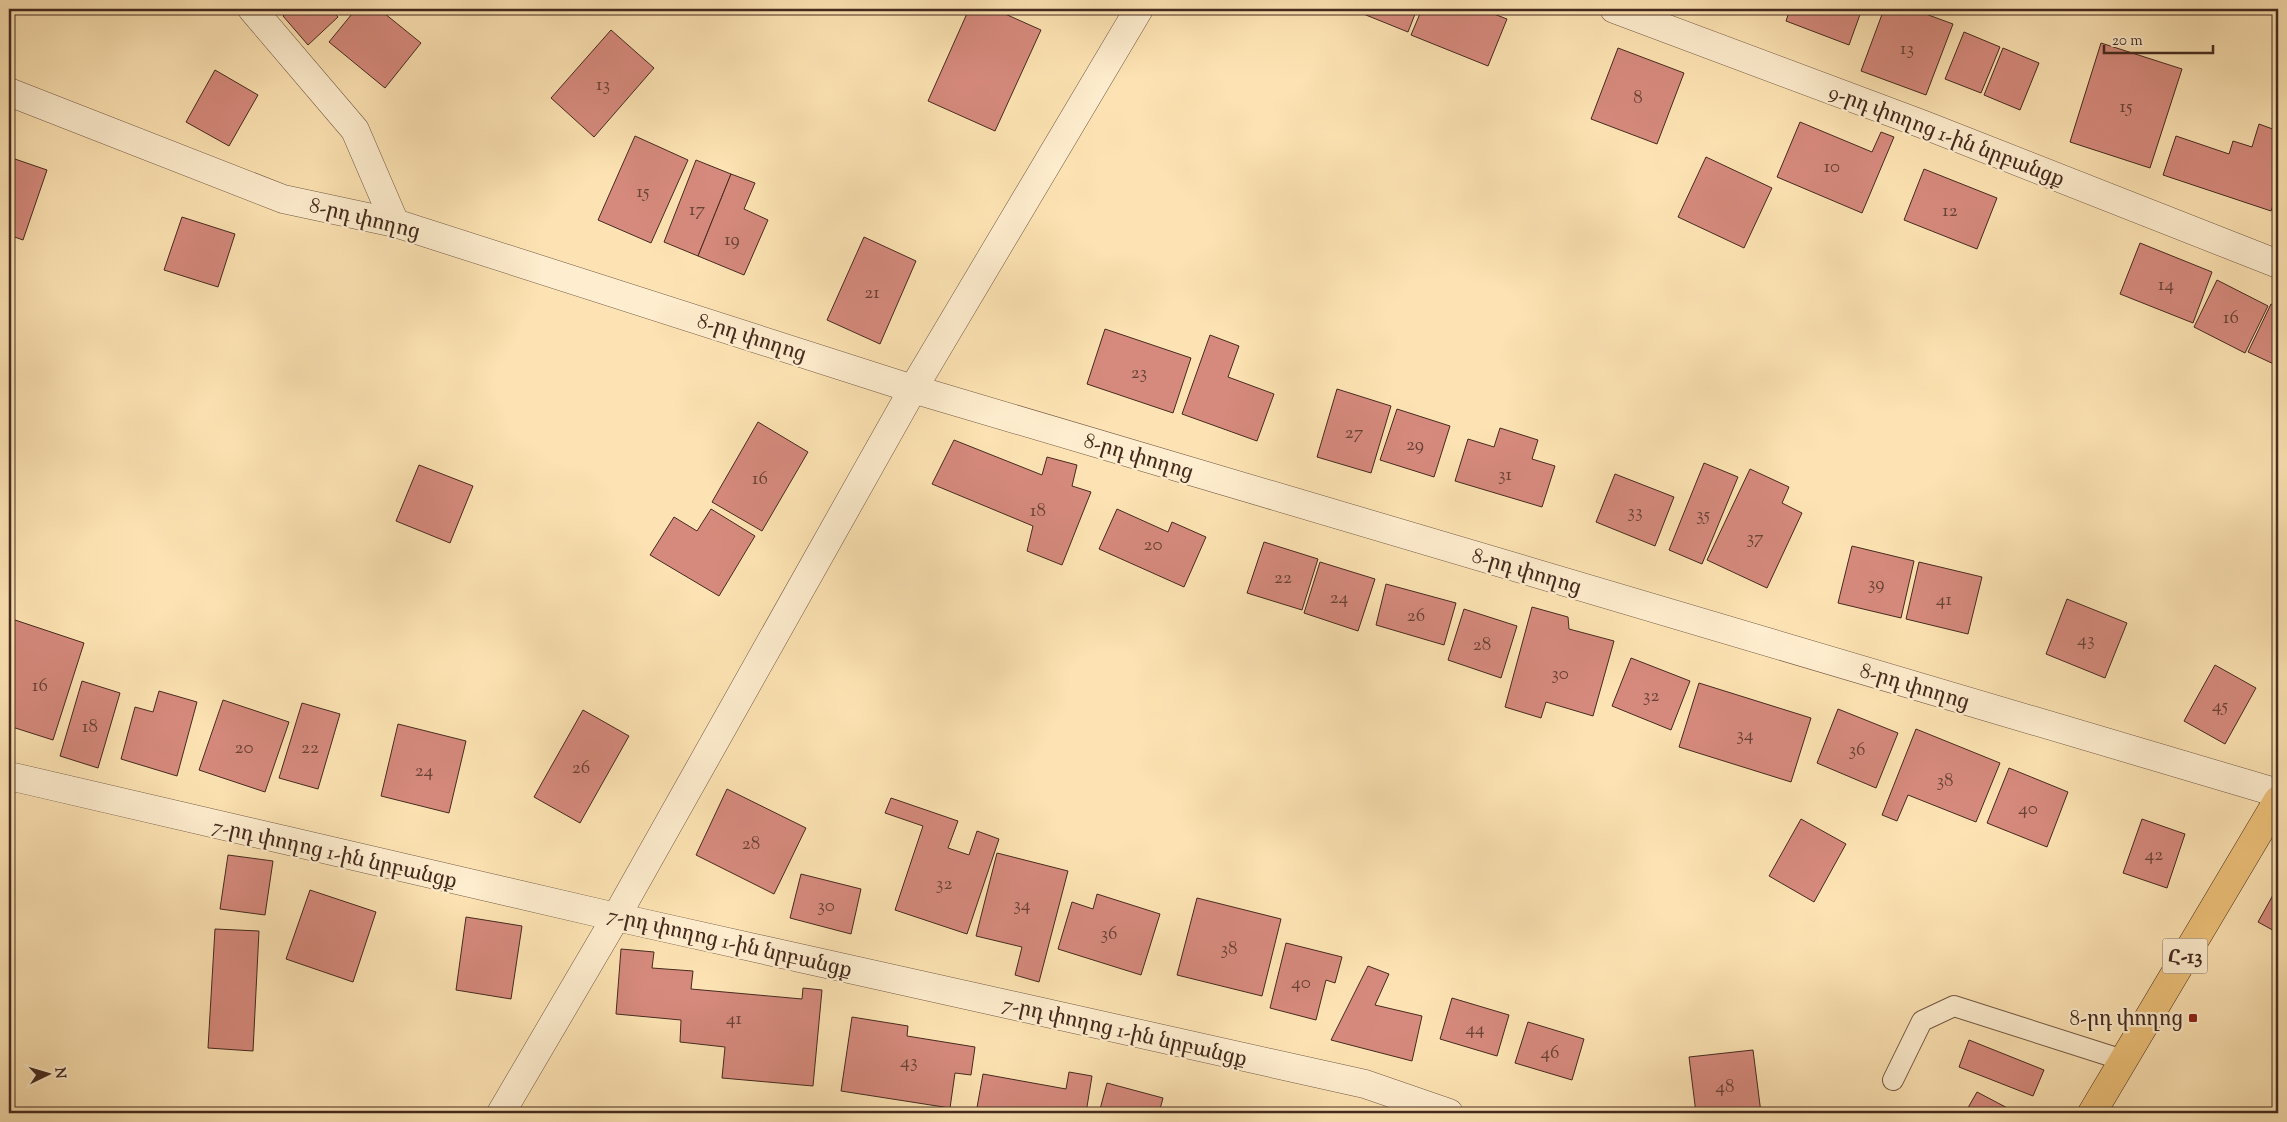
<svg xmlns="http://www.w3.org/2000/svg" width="2287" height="1122" viewBox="0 0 2287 1122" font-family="'Sorts Mill Goudy','Noto Serif Armenian',serif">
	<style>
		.building { fill: #d68a7d; stroke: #442a1f }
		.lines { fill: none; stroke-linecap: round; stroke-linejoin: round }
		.lane-casing { stroke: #725844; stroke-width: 22 }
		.street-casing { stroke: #725844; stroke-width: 29 }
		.primary-casing { stroke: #442a1f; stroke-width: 29 }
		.lane { stroke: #feedce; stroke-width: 20 }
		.street { stroke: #feedce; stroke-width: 28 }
		.primary { stroke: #eec27a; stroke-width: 28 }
		.poi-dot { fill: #8f2418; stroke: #feedce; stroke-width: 2 }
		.labels { text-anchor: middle; stroke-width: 4.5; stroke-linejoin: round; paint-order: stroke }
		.number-label { font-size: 19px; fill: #684236 }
		.shield { fill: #feedce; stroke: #7c6454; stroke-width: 1 }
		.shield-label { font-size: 20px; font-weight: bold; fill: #442a1f }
		.street-label { font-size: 21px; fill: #442a1f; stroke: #feedce }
		.poi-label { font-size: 21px; fill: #442a1f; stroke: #feedce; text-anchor: end }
	</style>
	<rect width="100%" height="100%" fill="#fde3b3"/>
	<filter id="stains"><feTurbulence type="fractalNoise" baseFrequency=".004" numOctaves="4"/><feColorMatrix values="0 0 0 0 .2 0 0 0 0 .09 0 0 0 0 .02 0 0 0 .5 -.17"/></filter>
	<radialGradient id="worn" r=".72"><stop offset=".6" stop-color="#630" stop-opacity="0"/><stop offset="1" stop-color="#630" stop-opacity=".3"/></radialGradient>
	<g class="building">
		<polygon points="290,9 331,9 338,17 308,45 283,16"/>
		<polygon points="356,9 379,9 421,43 385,88 329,42"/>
		<polygon points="969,9 994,9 1041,30 995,131 928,101"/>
		<polygon points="1351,9 1417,9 1408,32"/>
		<polygon points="1422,9 1481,9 1507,19 1488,66 1411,35"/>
		<polygon points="1790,9 1862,9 1849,45 1786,21"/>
		<polygon points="1884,9 1912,9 1953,24 1926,95 1861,71"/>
		<polygon points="611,30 654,68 594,137 551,98"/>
		<polygon points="1964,32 2000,47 1981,93 1945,79"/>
		<polygon points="2101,43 2182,69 2150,168 2070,142"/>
		<polygon points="1618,48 1684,73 1657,144 1591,119"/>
		<polygon points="2003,48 2039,63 2020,110 1984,95"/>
		<polygon points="215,70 258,95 229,146 186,122"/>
		<polygon points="1800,122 1872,152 1881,132 1894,137 1862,213 1777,177"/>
		<polygon points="2259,124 2278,131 2278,191 2271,211 2163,175 2176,136 2229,154 2233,141 2252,147"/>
		<polygon points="635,136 688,160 651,243 598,220"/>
		<polygon points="9,157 47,170 23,240 9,235"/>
		<polygon points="1706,157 1772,188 1744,248 1678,217"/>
		<polygon points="696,160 731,174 698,256 664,242"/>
		<polygon points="1924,169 1997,198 1977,249 1904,220"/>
		<polygon points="731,174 755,183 744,209 768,220 744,275 698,256"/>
		<polygon points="182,217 235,234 218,287 164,270"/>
		<polygon points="864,237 916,261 880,344 827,320"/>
		<polygon points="2140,243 2212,272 2193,323 2120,294"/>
		<polygon points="2217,280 2268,306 2245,353 2194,327"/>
		<polygon points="2271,304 2278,307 2278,366 2248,352"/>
		<polygon points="1105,329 1191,358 1173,413 1087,384"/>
		<polygon points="1210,335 1239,346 1228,377 1274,394 1257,441 1182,414"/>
		<polygon points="1337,389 1391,406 1371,473 1317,457"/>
		<polygon points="1397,409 1450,426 1434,477 1380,460"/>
		<polygon points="758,422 808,452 762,531 712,502"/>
		<polygon points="1500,428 1538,440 1532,459 1555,466 1542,507 1455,481 1468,439 1494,447"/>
		<polygon points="954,440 1042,475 1047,457 1077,465 1072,486 1091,492 1062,565 1027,551 1033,526 932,484"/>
		<polygon points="1704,463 1738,477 1702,564 1669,550"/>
		<polygon points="419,465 473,486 450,543 396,521"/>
		<polygon points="1750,469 1789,487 1782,503 1802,513 1767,588 1707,560"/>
		<polygon points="1615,474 1674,497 1655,546 1596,522"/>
		<polygon points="711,509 755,536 719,596 650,555 674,517 697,531"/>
		<polygon points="1117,509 1168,532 1172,522 1206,537 1184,587 1099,549"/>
		<polygon points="1264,542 1318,559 1302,610 1247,593"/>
		<polygon points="1852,546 1914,561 1901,618 1838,603"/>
		<polygon points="1320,562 1375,579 1358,631 1304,613"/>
		<polygon points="1919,562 1982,577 1968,634 1906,619"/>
		<polygon points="1386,584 1456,603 1444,645 1376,625"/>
		<polygon points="2067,599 2127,623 2105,678 2046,654"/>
		<polygon points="1532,607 1568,617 1569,629 1614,641 1593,716 1546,702 1541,718 1505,707"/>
		<polygon points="1464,609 1517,626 1501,678 1448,660"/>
		<polygon points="12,619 84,643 53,740 9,726 9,627"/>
		<polygon points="1631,658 1690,681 1671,730 1612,706"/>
		<polygon points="2215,665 2256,688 2225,744 2184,721"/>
		<polygon points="82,681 120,693 98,768 60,756"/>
		<polygon points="1699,683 1811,718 1791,782 1679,747"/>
		<polygon points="159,691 197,702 177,776 121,759 135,707 153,712"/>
		<polygon points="223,700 289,722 265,792 199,770"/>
		<polygon points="302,703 340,714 318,789 279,778"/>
		<polygon points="1838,709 1898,733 1876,788 1817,763"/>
		<polygon points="583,710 629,736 580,823 534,797"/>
		<polygon points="398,724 466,741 449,813 381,796"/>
		<polygon points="1916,729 2000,763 1976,822 1908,795 1897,821 1882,815"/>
		<polygon points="2009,768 2068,792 2047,847 1987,823"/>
		<polygon points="727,789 806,828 774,894 696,855"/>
		<polygon points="891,798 958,821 948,848 969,855 977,831 999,839 967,934 895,910 923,826 885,813"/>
		<polygon points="1801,819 1846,844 1814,902 1769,876"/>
		<polygon points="2142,819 2185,834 2167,888 2123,873"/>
		<polygon points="997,853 1068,871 1039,982 1015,975 1022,947 976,936"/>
		<polygon points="228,855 273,861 265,915 220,909"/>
		<polygon points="801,874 861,889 851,934 790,918"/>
		<polygon points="2278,886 2278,933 2258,922"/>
		<polygon points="310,890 376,912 353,982 286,959"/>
		<polygon points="1097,894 1160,914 1141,975 1058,949 1072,902 1093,909"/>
		<polygon points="1197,898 1281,919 1262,996 1177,975"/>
		<polygon points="466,917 522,926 511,999 456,990"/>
		<polygon points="215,929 259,931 253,1051 208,1048"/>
		<polygon points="1286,943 1342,957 1335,983 1326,980 1316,1020 1270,1008"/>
		<polygon points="621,949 654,952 652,968 693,971 691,989 802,999 803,988 822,990 813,1086 722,1078 725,1047 680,1042 681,1020 616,1014"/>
		<polygon points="1368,966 1389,974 1375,1005 1422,1016 1412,1061 1331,1040"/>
		<polygon points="1452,998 1509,1015 1497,1056 1440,1039"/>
		<polygon points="852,1017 908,1026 907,1036 975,1047 971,1075 955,1073 950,1108 841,1091"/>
		<polygon points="1528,1022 1584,1039 1572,1080 1515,1063"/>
		<polygon points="1969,1040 2044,1070 2033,1096 1959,1067"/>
		<polygon points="1753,1050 1761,1113 1696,1113 1689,1057"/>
		<polygon points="1069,1072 1092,1076 1086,1113 976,1113 983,1074 1066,1089"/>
		<polygon points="1107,1083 1163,1098 1159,1113 1099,1113"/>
		<polygon points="1977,1092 2015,1112 2014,1113 1965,1113"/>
	</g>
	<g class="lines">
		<defs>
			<polyline id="lane" points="1893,1080 1922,1021 1954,1006 2123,1060"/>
			<g id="street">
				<polyline points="252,9 355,130 395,223"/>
				<polyline points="1614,9 1922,124 2278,264"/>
				<polyline points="9,92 283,199 395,223 913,389 2278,793"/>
				<polyline points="9,776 616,917 1365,1084 1449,1113"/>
				<polyline points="501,1113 616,917 913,389 1139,9"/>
			</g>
			<polyline id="primary" points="2092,1113 2278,800"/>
		</defs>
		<use href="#lane" class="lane-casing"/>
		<use href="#street" class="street-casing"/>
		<use href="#primary" class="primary-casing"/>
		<use href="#lane" class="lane"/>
		<use href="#street" class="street"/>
		<use href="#primary" class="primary"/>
	</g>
	<rect class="poi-dot" x="2188" y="1013" width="10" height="10" rx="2.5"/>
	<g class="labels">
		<g class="number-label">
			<text x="1907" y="54">13</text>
			<text x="603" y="90">13</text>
			<text x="1638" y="103">8</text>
			<text x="2126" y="112">15</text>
			<text x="1832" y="172">10</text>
			<text x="643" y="197">15</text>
			<text x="697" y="215">17</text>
			<text x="1950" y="216">12</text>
			<text x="732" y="245">19</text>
			<text x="2166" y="290">14</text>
			<text x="872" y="298">21</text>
			<text x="2231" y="323">16</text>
			<text x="1139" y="378">23</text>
			<text x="1354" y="438">27</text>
			<text x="1415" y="450">29</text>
			<text x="1505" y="480">31</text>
			<text x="760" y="484">16</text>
			<text x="1038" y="516">18</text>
			<text x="1635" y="517">33</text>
			<text x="1703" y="520">35</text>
			<text x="1755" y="543">37</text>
			<text x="1153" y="550">20</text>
			<text x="1283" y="583">22</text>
			<text x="1876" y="589">39</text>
			<text x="1339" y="603">24</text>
			<text x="1944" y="605">41</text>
			<text x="1416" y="621">26</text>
			<text x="2086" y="645">43</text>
			<text x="1482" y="650">28</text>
			<text x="1560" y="679">30</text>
			<text x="40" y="691">16</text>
			<text x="1651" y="701">32</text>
			<text x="2220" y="711">45</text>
			<text x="90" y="732">18</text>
			<text x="1745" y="740">34</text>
			<text x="244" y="753">20</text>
			<text x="310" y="753">22</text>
			<text x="1857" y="755">36</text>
			<text x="581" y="773">26</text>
			<text x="424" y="776">24</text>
			<text x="1945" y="786">38</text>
			<text x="2028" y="814">40</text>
			<text x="751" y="849">28</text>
			<text x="2154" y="860">42</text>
			<text x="944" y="889">32</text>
			<text x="1022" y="910">34</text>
			<text x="826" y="911">30</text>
			<text x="1109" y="939">36</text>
			<text x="1229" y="954">38</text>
			<text x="1301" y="988">40</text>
			<text x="734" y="1024">41</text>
			<text x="1475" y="1034">44</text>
			<text x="1550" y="1058">46</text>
			<text x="909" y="1067">43</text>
			<text x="1725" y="1092">48</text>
		</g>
		<rect class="shield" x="2162.5" y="938.5" width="45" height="35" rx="4"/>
		<g class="shield-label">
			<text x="2185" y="963">Հ-13</text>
		</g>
		<g class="street-label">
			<text transform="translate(1947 135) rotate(21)" y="7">9-րդ փողոց 1-ին նրբանցք</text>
			<text transform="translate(365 218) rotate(14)" y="7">8-րդ փողոց</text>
			<text transform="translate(752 337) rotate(18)" y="7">8-րդ փողոց</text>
			<text transform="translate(1139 456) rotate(17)" y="7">8-րդ փողոց</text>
			<text transform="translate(1527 571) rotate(17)" y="7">8-րդ փողոց</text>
			<text transform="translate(1915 686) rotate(17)" y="7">8-րդ փողոց</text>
			<text transform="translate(335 853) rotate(13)" y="7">7-րդ փողոց 1-ին նրբանցք</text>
			<text transform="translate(730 942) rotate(13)" y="7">7-րդ փողոց 1-ին նրբանցք</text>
			<text transform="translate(1125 1031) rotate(13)" y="7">7-րդ փողոց 1-ին նրբանցք</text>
		</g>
		<g class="poi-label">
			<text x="2183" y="1025">8-րդ փողոց</text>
		</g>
	</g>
	<rect width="2287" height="1122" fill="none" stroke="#fde3b3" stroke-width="30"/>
	<rect x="10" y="10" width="2267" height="1102" fill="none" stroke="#442a1f" stroke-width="2.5"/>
	<rect x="15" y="15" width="2257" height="1092" fill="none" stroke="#442a1f"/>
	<g transform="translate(48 1074) rotate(85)" stroke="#feedce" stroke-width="4" paint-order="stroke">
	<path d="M0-4L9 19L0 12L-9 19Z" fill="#442a1f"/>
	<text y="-8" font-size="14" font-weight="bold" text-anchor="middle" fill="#442a1f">N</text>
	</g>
	<path d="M2104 45v8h109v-8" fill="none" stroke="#442a1f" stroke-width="2.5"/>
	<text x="2112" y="45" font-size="15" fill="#442a1f" stroke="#feedce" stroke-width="4" paint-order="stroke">20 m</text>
	<rect width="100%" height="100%" filter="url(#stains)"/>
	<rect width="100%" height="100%" fill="url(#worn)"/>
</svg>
